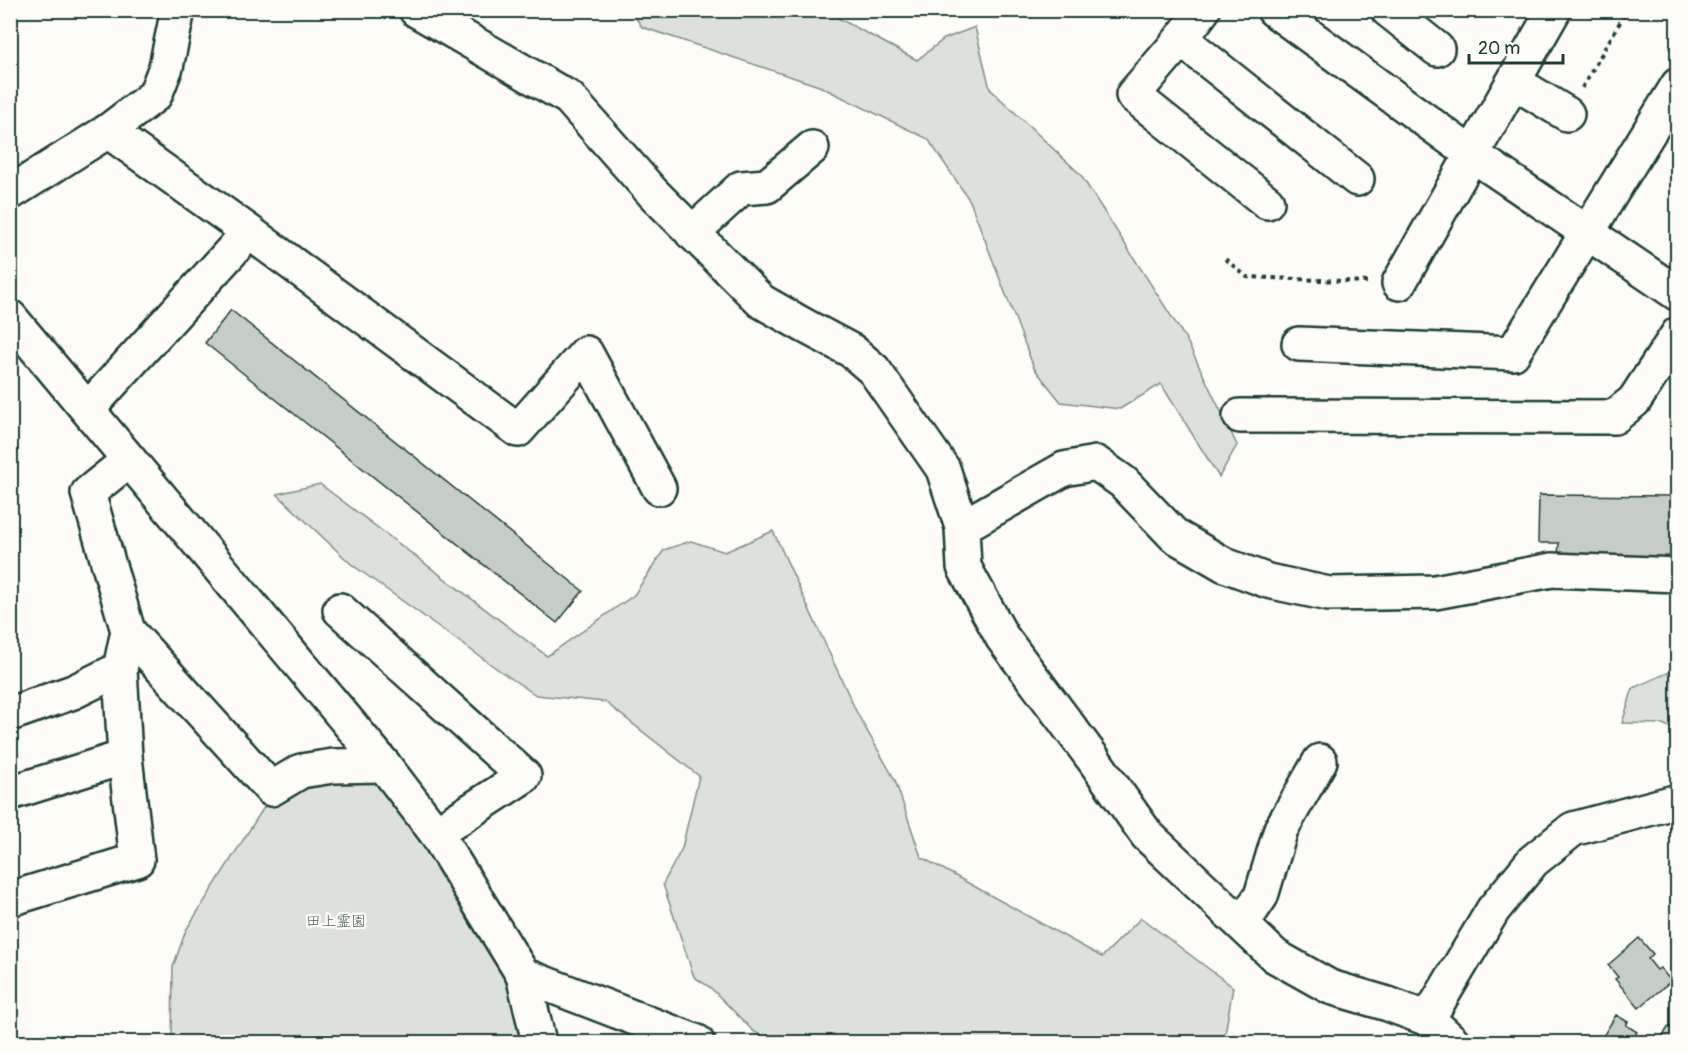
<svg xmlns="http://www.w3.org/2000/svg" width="1688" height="1053" viewBox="0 0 1688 1053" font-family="Pangolin,'Klee One',sans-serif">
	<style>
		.green { fill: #dde0db; stroke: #7e8e88; stroke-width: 1.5 }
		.building { fill: #c6cdc7; stroke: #1f3d34; stroke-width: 1.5 }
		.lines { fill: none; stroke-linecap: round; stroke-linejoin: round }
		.minor-casing { stroke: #1f3d34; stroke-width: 38 }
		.path { stroke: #1f3d34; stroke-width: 4; stroke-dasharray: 4.5 4.5; stroke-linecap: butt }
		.minor { stroke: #fdfcf7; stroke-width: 33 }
		.labels { text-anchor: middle; stroke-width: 5; stroke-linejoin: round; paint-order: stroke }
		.park-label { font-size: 15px; fill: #455e55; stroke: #fdfcf7 }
	</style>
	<rect width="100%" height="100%" fill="#fdfcf7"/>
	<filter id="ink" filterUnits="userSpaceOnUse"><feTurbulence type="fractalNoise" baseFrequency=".0167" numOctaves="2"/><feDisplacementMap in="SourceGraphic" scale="12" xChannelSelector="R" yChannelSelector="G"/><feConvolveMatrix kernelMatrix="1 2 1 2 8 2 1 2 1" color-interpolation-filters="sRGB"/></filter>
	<g filter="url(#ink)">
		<g class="green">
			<polygon points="631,11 830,11 840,19 917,60 944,39 975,27 990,89 1080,174 1186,339 1237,445 1219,477 1161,384 1120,409 1061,402 1034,368 970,201 928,139 819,86 642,27"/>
			<polygon points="320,484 547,656 634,595 664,550 691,541 725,552 773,531 857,713 895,780 921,857 1102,957 1141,918 1233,987 1224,1040 1162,1042 774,1042 753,1031 711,988 694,977 663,884 682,848 699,776 605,702 536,695 503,673 351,564 277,494"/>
			<polygon points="1672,671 1677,671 1677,731 1663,724 1622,723 1633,688"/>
			<polygon points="312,774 385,784 419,821 505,970 522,1042 172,1042 173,967 186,930 266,804"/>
		</g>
		<g class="building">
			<polygon points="231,310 583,591 557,623 205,343"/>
			<polygon points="1539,495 1678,496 1678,557 1558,555 1559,543 1538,543"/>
			<polygon points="1639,938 1653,954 1648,959 1657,970 1660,968 1671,981 1639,1008 1615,979 1618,977 1608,965"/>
			<polygon points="1616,1015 1628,1022 1626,1025 1637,1032 1631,1042 1603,1042 1600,1041"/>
			<polygon points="1669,1026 1678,1031 1678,1042 1659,1042"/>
		</g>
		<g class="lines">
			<defs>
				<g id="minor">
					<polyline points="416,10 569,98 653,193 761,301 805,326 852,351 874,370 943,469 962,527 964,567 1002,637 1094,760 1147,835 1275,956 1330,987 1388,1004 1428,1019 1453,1042"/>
					<polyline points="1203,10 1181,39 1357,179"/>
					<polyline points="1274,10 1473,155 1678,294"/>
					<polyline points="1388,10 1437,49"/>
					<polyline points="1181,39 1133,95 1267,202"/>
					<polyline points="1514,82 1567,114"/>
					<polyline points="108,131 249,232 518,430 586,353 659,488"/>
					<polyline points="10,193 108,131 155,95 166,67 178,10"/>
					<polyline points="692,233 741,188 767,186 812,148"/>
					<polyline points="1399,283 1554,10"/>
					<polyline points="10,317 384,765 436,833 523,975 697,1042"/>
					<polyline points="1299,344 1513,353 1678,85"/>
					<polyline points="88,409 249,232"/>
					<polyline points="1240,416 1614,417 1634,401 1678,334"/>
					<polyline points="962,527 1064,469 1096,463 1123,482 1175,536 1225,565 1268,581 1329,594 1435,592 1552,570 1678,575"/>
					<polyline points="340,610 524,776 436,833"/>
					<polyline points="128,631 271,789 301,771 333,766 384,765"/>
					<polyline points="10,714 73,692 120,669"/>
					<polyline points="10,793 125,757"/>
					<polyline points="10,899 137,860 125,757 120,669 128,631 88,493 129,460"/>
					<polyline points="1242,924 1261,896 1281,829 1320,761"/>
					<polyline points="523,975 539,1042"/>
					<polyline points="1428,1019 1493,910 1533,861 1573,829 1678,801"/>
				</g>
			</defs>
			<use href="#minor" class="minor-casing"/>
			<g class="path">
				<polyline points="1582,88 1627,10"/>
				<polyline points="1225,259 1247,277 1368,282"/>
			</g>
			<use href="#minor" class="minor"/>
		</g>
	</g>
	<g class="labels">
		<g class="park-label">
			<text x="336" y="926">田上霊園</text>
		</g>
	</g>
	<rect width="1688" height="1053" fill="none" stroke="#fdfcf7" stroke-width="36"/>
	<rect x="18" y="18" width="1652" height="1017" fill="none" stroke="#1f3d34" stroke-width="2" filter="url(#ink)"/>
	<path d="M1469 54v9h94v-9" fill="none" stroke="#1f3d34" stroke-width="3"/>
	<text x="1478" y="54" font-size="18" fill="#1f3d34" stroke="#fdfcf7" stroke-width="4.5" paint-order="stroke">20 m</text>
</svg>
